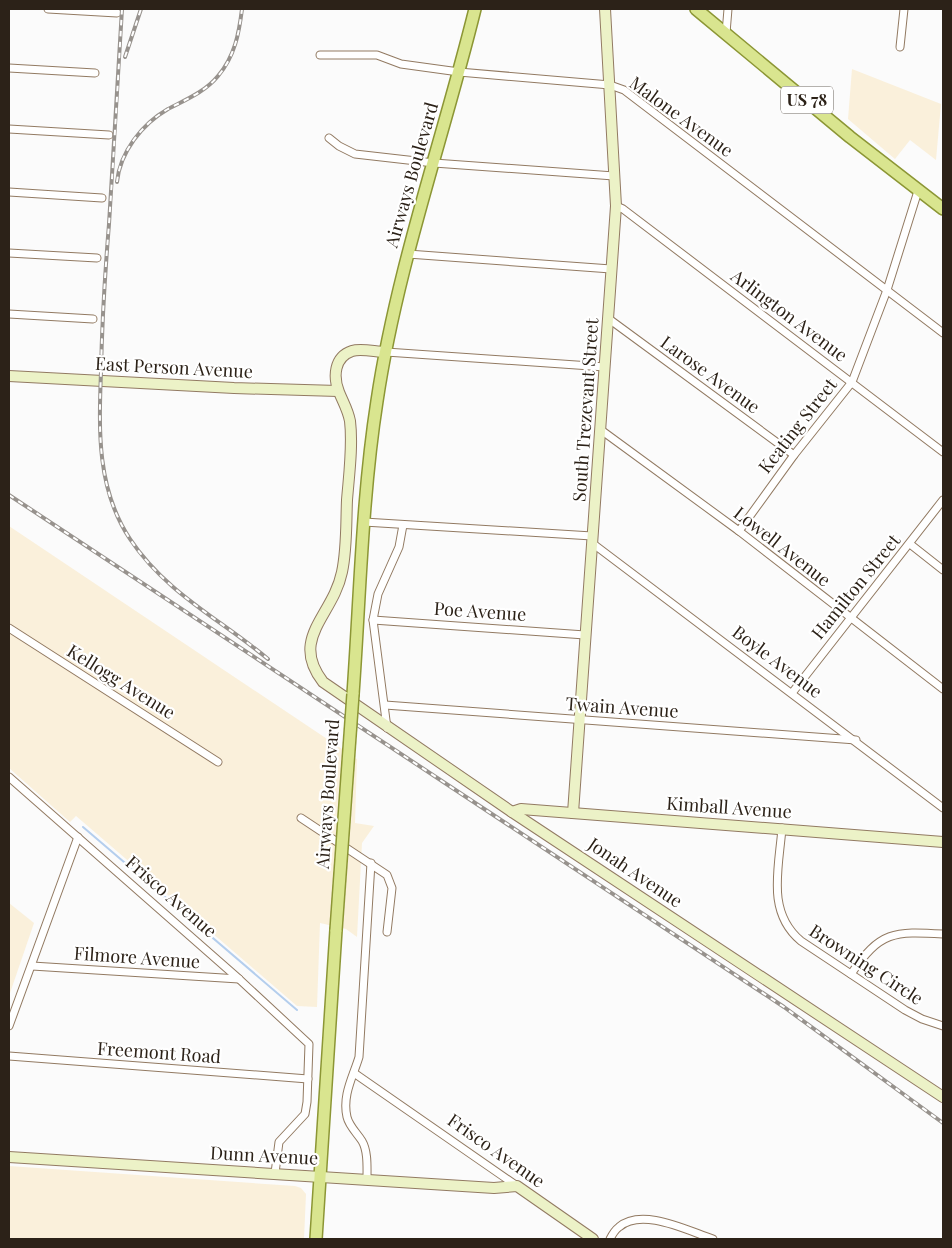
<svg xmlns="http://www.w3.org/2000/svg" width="952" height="1248" viewBox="0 0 952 1248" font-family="'Playfair Display',serif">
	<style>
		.industrial { fill: #faf0db }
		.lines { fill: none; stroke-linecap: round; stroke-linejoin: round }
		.stream { stroke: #b4ceed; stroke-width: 2 }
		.street-casing { stroke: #927a62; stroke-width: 9 }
		.secondary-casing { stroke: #927a62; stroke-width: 12 }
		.primary-casing { stroke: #8c9635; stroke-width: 14 }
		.street { stroke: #fff; stroke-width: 7 }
		.secondary { stroke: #ecf2c7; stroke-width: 10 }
		.primary { stroke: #d9e58f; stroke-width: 11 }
		.rail-casing { stroke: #97928d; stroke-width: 4 }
		.rail { stroke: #fff; stroke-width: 2; stroke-dasharray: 5.5; stroke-linecap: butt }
		.primary-bridge-casing { stroke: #8c9635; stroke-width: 14; stroke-linecap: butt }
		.primary-bridge { stroke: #d9e58f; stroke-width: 11 }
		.labels { text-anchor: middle; stroke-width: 4.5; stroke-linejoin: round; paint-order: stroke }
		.shield { fill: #fff; stroke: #6b645d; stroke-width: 1 }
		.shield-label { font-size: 16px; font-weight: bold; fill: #2c2218 }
		.street-label { font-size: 18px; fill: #2c2218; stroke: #fff }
	</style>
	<rect width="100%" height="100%" fill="#fbfbfb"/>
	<g class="industrial">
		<polygon points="852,69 941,104 936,160 910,140 895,159 848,119"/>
		<polygon points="9,526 357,759 355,823 374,826 362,843 357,937 346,929 320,923 317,1007 297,1006 76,816 70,822 9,768"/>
		<polygon points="9,903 34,923 9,996"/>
		<polygon points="9,1166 295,1186 301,1188 306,1194 304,1239 9,1239"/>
	</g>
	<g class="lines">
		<polyline class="stream" points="83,827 297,1010"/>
		<defs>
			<g id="street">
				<polyline points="48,9 117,13"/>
				<polyline points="726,33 728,9"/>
				<polyline points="900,47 904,9"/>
				<polyline points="320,55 377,55 401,64 459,72 610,85 624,90 943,333"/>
				<polyline points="9,68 95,73"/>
				<polyline points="9,129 109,135"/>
				<polyline points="329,138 339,146 355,154 434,163 614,176"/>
				<polyline points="9,192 102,198"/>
				<polyline points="616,206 623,209 943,452"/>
				<polyline points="9,253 97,258"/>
				<polyline points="408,254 611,269"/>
				<polyline points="9,314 93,319"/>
				<polyline points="609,319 794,455"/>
				<polyline points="386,352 605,367"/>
				<polyline points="601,430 739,531 943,689"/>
				<polyline points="364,522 592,536"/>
				<polyline points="739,531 794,455 852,382 887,290 918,191"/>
				<polyline points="592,543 943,808"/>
				<polyline points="910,544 943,570"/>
				<polyline points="373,620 585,635"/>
				<polyline points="9,628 218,762"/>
				<polyline points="792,693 943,500"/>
				<polyline points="385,705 856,740"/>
				<polyline points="387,728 373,620 378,594 399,547 403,525"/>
				<polyline points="9,777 239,979 309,1044 307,1102 305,1114 279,1142 275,1173"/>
				<polyline points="301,818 387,875 392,888 387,932"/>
				<path d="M 782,828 C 779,868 766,912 801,941 L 905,1010 L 922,1019 L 943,1026"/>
				<polyline points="32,966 239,979"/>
				<path d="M 851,974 C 880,931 894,931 943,934"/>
				<polyline points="9,1026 78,837"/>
				<polyline points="9,1056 308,1079"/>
				<polyline points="354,1073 517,1186"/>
				<path d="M 367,1179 C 367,1167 368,1151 362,1141 C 357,1133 349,1126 347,1117 C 342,1095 353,1077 359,1057 L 371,863"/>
				<path d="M 610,1239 C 612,1235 615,1230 619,1227 C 642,1207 688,1231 713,1239"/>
			</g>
			<g id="secondary">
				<path d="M 386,352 C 376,352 361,348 352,351 C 334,357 333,377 339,392 C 343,402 348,410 350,421 C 353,446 349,475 347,500 C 346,523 347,549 342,572 C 333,616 289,638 323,682 L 512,812 L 943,1097"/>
				<polyline points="9,376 234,388 338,391"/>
				<polyline points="512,812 521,809 943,842"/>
				<polyline points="573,813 616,206 605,9"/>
				<polyline points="9,1157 494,1188 517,1186 593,1239"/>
			</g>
			<g id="primary">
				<polyline points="696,9 850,137 943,209"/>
				<path d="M 353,694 C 360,597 362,497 377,401 C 397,267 443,139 475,9"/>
				<polyline points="316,1239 336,930"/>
			</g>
		</defs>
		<use href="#street" class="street-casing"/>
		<use href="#secondary" class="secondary-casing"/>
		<use href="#primary" class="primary-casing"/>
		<use href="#street" class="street"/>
		<use href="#secondary" class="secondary"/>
		<use href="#primary" class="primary"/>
		<defs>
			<g id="rail">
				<path d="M 122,9 C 118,80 114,152 109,224 C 105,273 102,322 101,371 C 99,428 96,488 130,539 C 166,593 220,619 268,659"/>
				<polyline points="125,57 141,9"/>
				<path d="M 117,182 C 120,152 142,124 168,109 C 185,100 205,92 218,76 C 235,56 239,33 242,9"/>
				<polyline points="9,495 784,1007 943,1123"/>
			</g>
		</defs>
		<use href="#rail" class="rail-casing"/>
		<use href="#rail" class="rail"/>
		<defs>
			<polyline id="primary-bridge" points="336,930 353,694"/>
		</defs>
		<use href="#primary-bridge" class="primary-bridge-casing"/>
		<use href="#primary-bridge" class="primary-bridge"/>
	</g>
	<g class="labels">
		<rect class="shield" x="781" y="86.5" width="52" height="27" rx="4"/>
		<g class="shield-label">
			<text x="807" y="106">US 78</text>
		</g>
		<g class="street-label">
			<text transform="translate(681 117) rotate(36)" y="6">Malone Avenue</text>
			<text transform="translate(412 175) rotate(-74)" y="6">Airways Boulevard</text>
			<text transform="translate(789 316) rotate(37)" y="6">Arlington Avenue</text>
			<text transform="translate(174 368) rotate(3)" y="6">East Person Avenue</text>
			<text transform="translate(710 375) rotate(36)" y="6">Larose Avenue</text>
			<text transform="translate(586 410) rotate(-86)" y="6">South Trezevant Street</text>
			<text transform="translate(798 426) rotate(-52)" y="6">Keating Street</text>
			<text transform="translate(782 547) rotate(38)" y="6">Lowell Avenue</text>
			<text transform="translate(856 587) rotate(-51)" y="6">Hamilton Street</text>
			<text transform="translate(480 612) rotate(4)" y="6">Poe Avenue</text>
			<text transform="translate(777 662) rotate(37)" y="6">Boyle Avenue</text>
			<text transform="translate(121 682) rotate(32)" y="6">Kellogg Avenue</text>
			<text transform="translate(622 708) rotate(4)" y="6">Twain Avenue</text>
			<text transform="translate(328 794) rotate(-86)" y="6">Airways Boulevard</text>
			<text transform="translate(729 808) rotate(4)" y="6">Kimball Avenue</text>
			<text transform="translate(635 873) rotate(34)" y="6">Jonah Avenue</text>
			<text transform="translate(171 897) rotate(41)" y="6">Frisco Avenue</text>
			<text transform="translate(137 958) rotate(4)" y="6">Filmore Avenue</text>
			<text transform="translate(866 965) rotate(33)" y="6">Browning Circle</text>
			<text transform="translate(159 1053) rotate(4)" y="6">Freemont Road</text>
			<text transform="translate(496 1151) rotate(35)" y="6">Frisco Avenue</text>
			<text transform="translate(264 1156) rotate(3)" y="6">Dunn Avenue</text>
		</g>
	</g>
	<rect width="952" height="1248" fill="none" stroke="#2c2218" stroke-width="20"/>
</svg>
